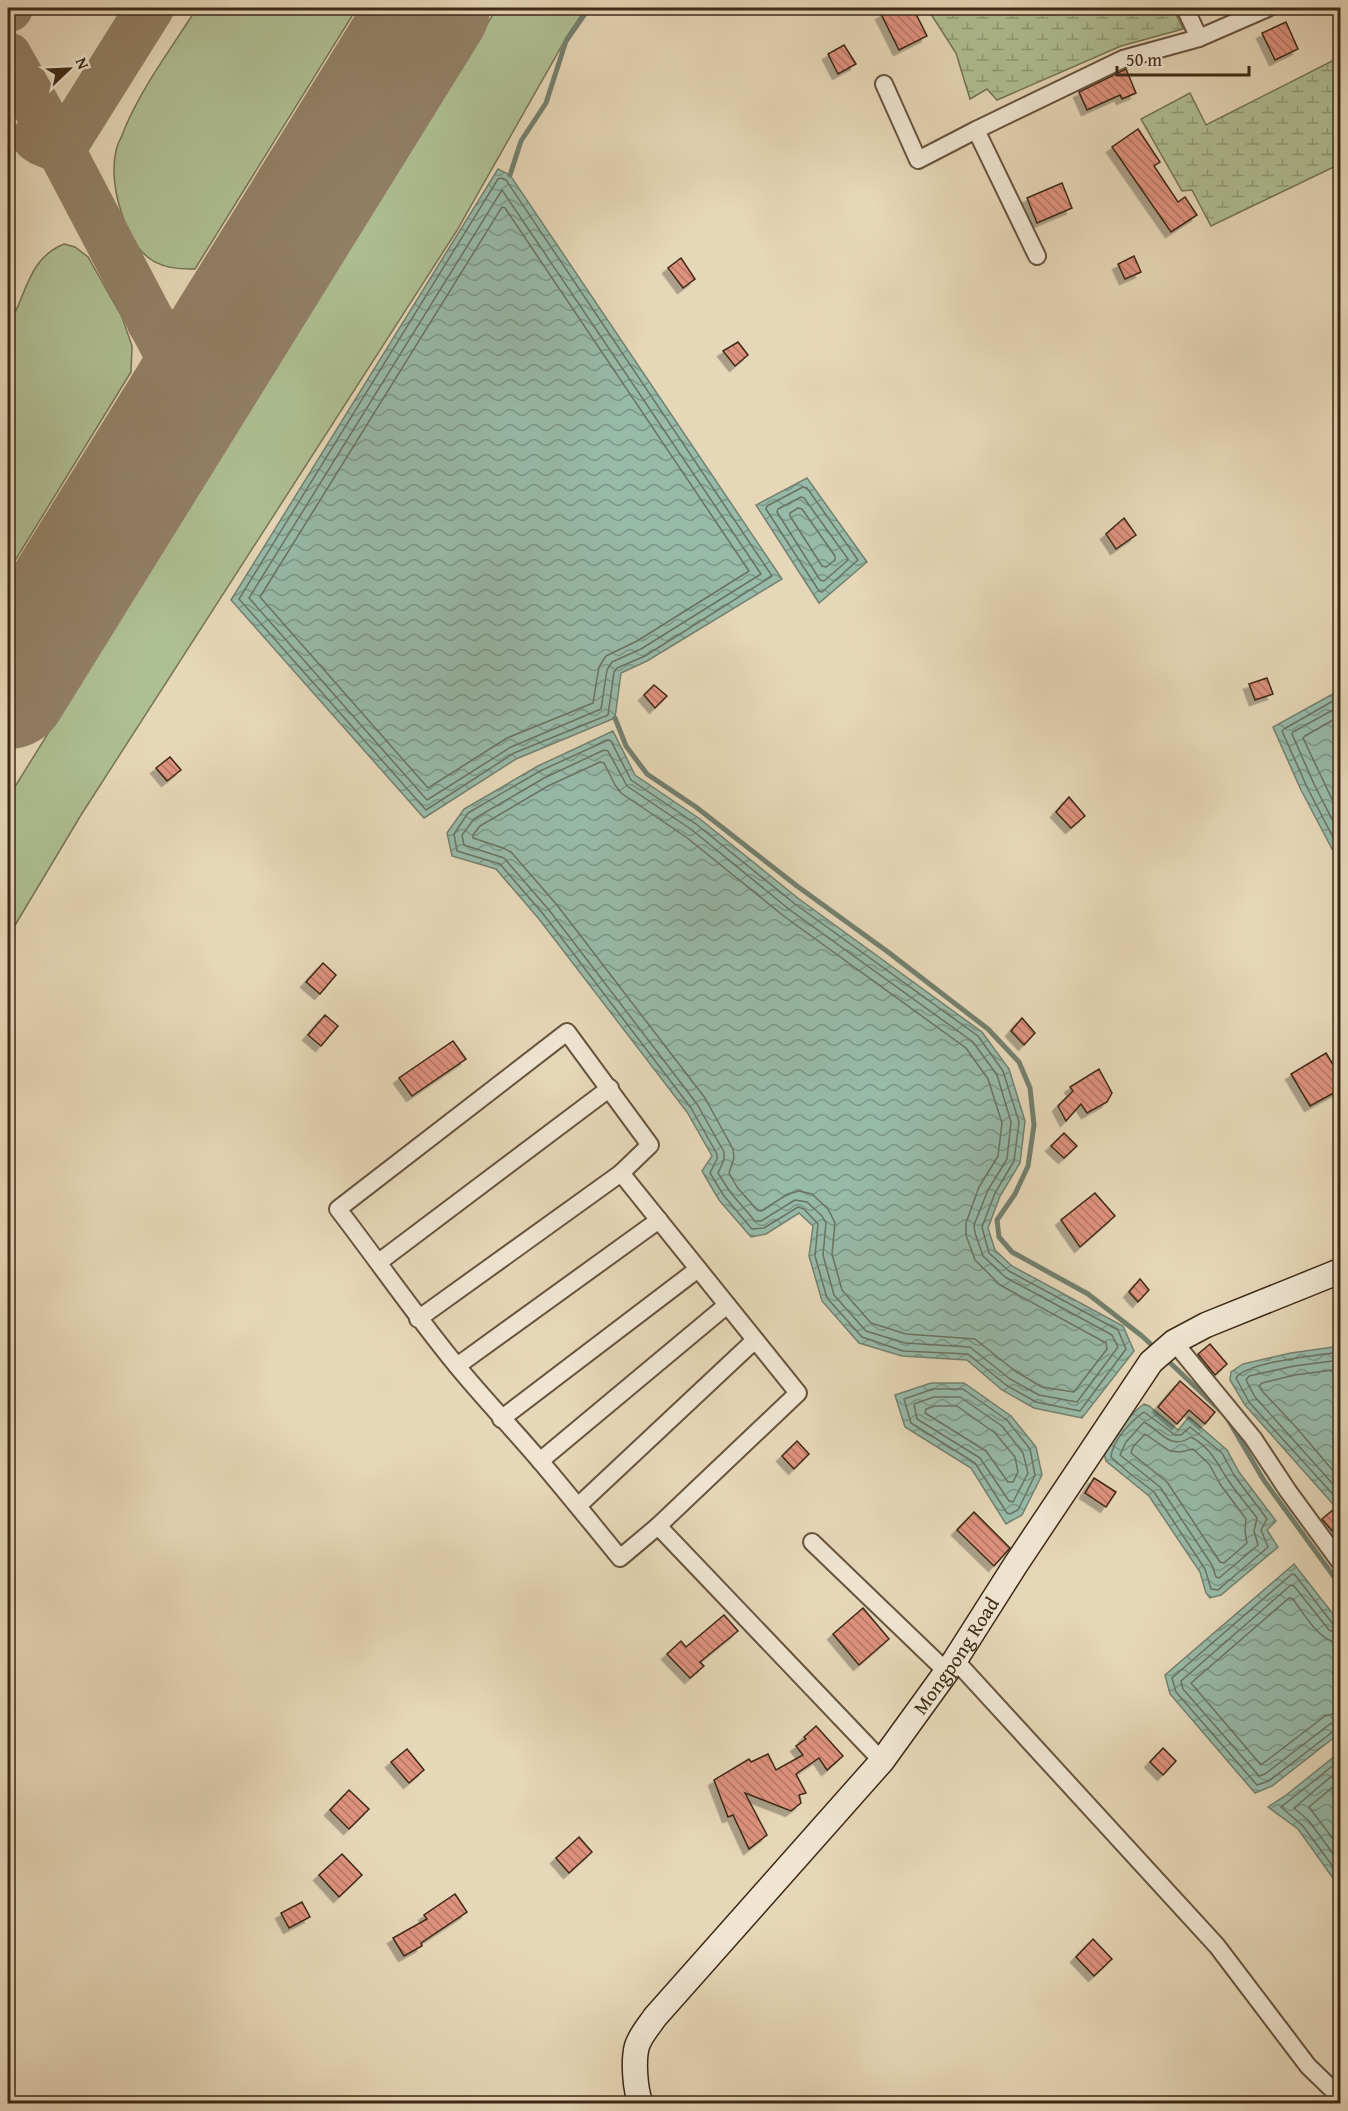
<svg xmlns="http://www.w3.org/2000/svg" width="1348" height="2111" viewBox="0 0 1348 2111" font-family="'Gentium Book Plus',serif">
	<style>
		.grass { fill: #afbf94; stroke: #767455; stroke-width: 1.5 }
		.wetland { fill: url(#wetland-marsh); stroke: #767455; stroke-width: 1.5 }
		.water { fill: url(#water-waves); stroke: #73806e; stroke-width: 1.5 }
		.lines { fill: none; stroke-linecap: round; stroke-linejoin: round }
		.shore { stroke: #6a7260; stroke-width: 1.5 }
		.stream { stroke: #73806e; stroke-width: 5 }
		.taxiway { stroke: #928067; stroke-width: 48 }
		.runway { stroke: #928067; stroke-width: 120 }
		.building { fill: url(#building-back-hatch); stroke: #3d2916; stroke-width: 1.5; filter: url(#shadow) }
		.minor-casing { stroke: #67543e; stroke-width: 20 }
		.secondary-casing { stroke: #3d2916; stroke-width: 27 }
		.minor { stroke: #efe5d1; stroke-width: 16 }
		.secondary { stroke: #efe5d1; stroke-width: 24 }
		.labels { text-anchor: middle; stroke-width: 4.5; stroke-linejoin: round; paint-order: stroke }
		.street-label { font-size: 20px; fill: #3d2916; stroke: #efe5d1 }
	</style>
	<defs>
		<pattern id="wetland-marsh" width="20" height="14" patternUnits="userSpaceOnUse" patternTransform="scale(1.5)"><rect width="20" height="14" fill="#afbf94"/><path d="M1 5h8M5 5V1M11 12h8M15 12V8" fill="none" stroke="#909b78"/></pattern>
		<pattern id="water-waves" width="16" height="10" patternUnits="userSpaceOnUse" patternTransform="scale(1.5)"><rect width="16" height="10" fill="#97baa9"/><path d="M0 5q4-4 8 0t8 0" fill="none" stroke="#7c9789"/></pattern>
		<pattern id="building-back-hatch" width="6" height="6" patternUnits="userSpaceOnUse" patternTransform="scale(1.5)"><rect width="6" height="6" fill="#de927e"/><path d="M-1 5l2 2M0 0l6 6M5-1l2 2" fill="none" stroke="#b57766"/></pattern>
		<filter id="shadow"><feDropShadow dx="-5.5" dy="5.5" stdDeviation="0" flood-color="#0004"/></filter>
	</defs>
	<rect width="100%" height="100%" fill="#e6d7b8"/>
	<filter id="stains"><feTurbulence type="fractalNoise" baseFrequency=".00333" numOctaves="4"/><feColorMatrix values="0 0 0 0 .2 0 0 0 0 .09 0 0 0 0 .02 0 0 0 .5 -.17"/></filter>
	<radialGradient id="worn" r=".72"><stop offset=".6" stop-color="#630" stop-opacity="0"/><stop offset="1" stop-color="#630" stop-opacity=".3"/></radialGradient>
	<g class="grass">
		<path d="M 197,8 L 357,8 L 195,269 C 163,270 143,262 129,232 C 118,208 110,177 116,151 C 117,144 122,137 124,130 C 142,87 172,47 197,8 Z"/>
		<polygon points="497,8 586,8 568,35 456,232 81,815 8,937 8,798"/>
		<path d="M 64,244 L 75,247 L 88,257 L 122,317 L 132,346 L 131,372 L 8,572 L 8,326 C 27,295 27,259 64,244 Z"/>
	</g>
	<g class="wetland">
		<polygon points="927,8 1173,8 1183,29 1121,46 997,100 987,89 970,99 956,53"/>
		<polygon points="1340,57 1340,164 1211,226 1192,190 1182,191 1141,119 1190,93 1206,125"/>
	</g>
	<g class="water">
		<polygon points="498,169 510,175 782,579 647,661 621,673 615,718 516,759 424,818 231,600"/>
		<polygon points="807,478 867,562 819,603 756,505"/>
		<polygon points="1340,690 1340,864 1301,790 1273,727"/>
		<polygon points="613,731 635,775 700,819 799,899 982,1032 1009,1069 1025,1121 1020,1163 1000,1196 988,1228 995,1250 1012,1266 1123,1326 1134,1351 1082,1418 1034,1408 1002,1390 967,1360 902,1356 859,1343 822,1301 809,1256 813,1226 799,1213 766,1234 751,1237 719,1200 702,1171 712,1156 687,1112 539,919 496,869 452,856 447,833 464,809 538,766"/>
		<polygon points="1340,1346 1340,1512 1245,1405 1230,1380 1231,1372 1243,1364 1291,1353"/>
		<polygon points="931,1383 964,1383 1011,1416 1036,1447 1042,1475 1022,1515 1006,1524 971,1468 905,1427 895,1395"/>
		<path d="M 1144,1404 L 1149,1406 L 1178,1430 L 1189,1417 L 1227,1450 L 1239,1472 L 1276,1521 L 1267,1530 L 1278,1547 L 1221,1595 L 1210,1598 L 1206,1593 L 1200,1572 L 1149,1496 L 1106,1461 L 1104,1453 C 1115,1434 1126,1417 1144,1404 Z"/>
		<polygon points="1294,1564 1340,1623 1340,1733 1272,1786 1255,1793 1170,1694 1165,1675"/>
		<polygon points="1340,1752 1340,1888 1298,1829 1268,1807 1285,1796"/>
	</g>
	<g class="lines">
		<g class="shore">
			<polygon points="501,178 506,180 772,576 645,656 617,668 614,672 608,715 514,753 426,810 239,599 498,179"/>
			<polygon points="502,190 761,574 641,649 612,662 607,670 601,709 511,747 427,800 249,598"/>
			<polygon points="502,207 505,208 749,571 637,641 606,656 599,667 593,703 507,738 428,788 260,597"/>
			<polygon points="803,487 807,488 858,560 822,592 819,591 766,509 767,506"/>
			<polygon points="801,497 804,498 848,559 847,561 824,581 820,580 777,512 778,509"/>
			<polygon points="798,508 802,509 835,556 835,560 826,567 822,566 790,516 790,513"/>
			<polyline points="1340,697 1284,729 1282,731 1307,787 1340,851"/>
			<polyline points="1340,706 1293,732 1292,734 1314,784 1340,835"/>
			<polyline points="1340,716 1305,736 1303,738 1340,816"/>
			<polygon points="608,740 611,741 631,780 696,824 795,904 978,1036 1003,1071 1019,1122 1014,1161 995,1193 982,1227 989,1253 1009,1271 1118,1330 1126,1349 1080,1411 1036,1402 1006,1385 968,1354 903,1351 862,1337 827,1298 815,1256 818,1224 804,1209 798,1207 764,1228 752,1229 724,1196 710,1173 717,1159 717,1154 691,1108 544,915 500,864 457,851 454,834 468,813 540,771"/>
			<polygon points="604,750 608,751 627,786 692,830 790,910 973,1042 997,1075 1011,1122 1007,1159 988,1190 974,1225 975,1233 983,1256 1005,1277 1112,1335 1118,1347 1077,1402 1039,1395 1010,1379 970,1347 905,1343 866,1331 834,1295 823,1255 826,1223 822,1216 807,1202 795,1200 761,1221 755,1221 730,1192 718,1173 724,1160 724,1152 697,1104 549,910 504,858 464,845 462,835 474,819 544,778"/>
			<polygon points="600,762 604,763 615,785 621,793 686,837 785,917 966,1048 988,1079 1002,1123 998,1156 979,1187 966,1223 966,1235 975,1260 1000,1285 1106,1343 1107,1349 1074,1392 1042,1387 1015,1371 975,1339 906,1334 871,1323 842,1290 832,1254 835,1223 828,1209 812,1194 799,1191 788,1194 761,1211 757,1210 737,1187 729,1173 734,1158 733,1149 705,1098 557,905 511,852 503,848 473,838 473,835 480,826 548,786"/>
			<polyline points="1340,1360 1294,1366 1249,1376 1246,1380 1255,1397 1340,1492"/>
			<polyline points="1340,1369 1295,1375 1262,1383 1259,1386 1263,1392 1295,1426 1340,1479"/>
			<polygon points="933,1389 963,1389 1007,1420 1030,1449 1035,1475 1018,1510 1010,1514 1007,1513 975,1463 911,1423 904,1399"/>
			<polygon points="934,1397 960,1397 1002,1426 1023,1453 1028,1473 1013,1502 1009,1501 980,1458 917,1419 914,1404"/>
			<polygon points="935,1406 957,1406 995,1433 1015,1457 1018,1472 1013,1482 1008,1482 986,1451 925,1413 926,1409"/>
			<path d="M 1144,1412 L 1175,1435 L 1181,1435 L 1190,1427 L 1222,1453 L 1234,1475 L 1267,1519 L 1261,1530 L 1268,1547 L 1218,1590 L 1211,1589 L 1205,1569 L 1154,1492 L 1128,1472 L 1111,1457 C 1112,1441 1131,1421 1144,1412 Z"/>
			<path d="M 1144,1422 C 1161,1431 1170,1451 1191,1437 C 1210,1447 1217,1463 1228,1480 C 1237,1493 1247,1505 1257,1518 L 1254,1531 L 1258,1545 L 1219,1578 L 1216,1577 L 1212,1565 L 1160,1487 L 1120,1455 L 1126,1442 Z"/>
			<polygon points="1145,1434 1170,1451 1180,1452 1193,1449 1209,1464 1220,1484 1246,1519 1245,1531 1247,1543 1224,1563 1220,1562 1167,1482 1131,1453 1133,1447"/>
			<path d="M 1340,1502 L 1249,1402 L 1236,1378 C 1246,1362 1319,1355 1340,1352"/>
			<polyline points="1340,1626 1333,1624 1295,1575 1292,1574 1172,1678 1176,1692 1257,1785 1269,1781 1335,1730 1340,1729"/>
			<polyline points="1340,1634 1329,1630 1294,1586 1291,1585 1181,1681 1183,1689 1259,1776 1265,1774 1330,1724 1340,1721"/>
			<path d="M 1340,1643 C 1319,1642 1305,1615 1293,1599 L 1289,1598 L 1191,1683 L 1261,1765 L 1325,1716 L 1340,1712"/>
			<polyline points="1340,1760 1281,1807 1303,1826 1340,1876"/>
			<polyline points="1340,1769 1294,1808 1309,1821 1340,1863"/>
			<polyline points="1340,1781 1309,1807 1340,1848"/>
		</g>
		<g class="stream">
			<polyline points="510,175 521,141 546,103 566,41 589,8"/>
			<polyline points="615,718 626,746 647,774 696,807 797,886 888,952 988,1029 1019,1062 1030,1088 1034,1125 1028,1166 1015,1194 997,1220 999,1237 1012,1252 1088,1294 1142,1336 1156,1349"/>
			<polyline points="1165,1358 1226,1416 1263,1479 1340,1585"/>
		</g>
		<g class="taxiway">
			<polyline points="8,8 9,8"/>
			<path d="M 8,56 L 61,150 L 177,371 C 185,395 181,402 171,425"/>
			<polyline points="36,138 42,142 61,150 150,8"/>
			<path d="M 151,323 C 184,350 199,345 234,324"/>
		</g>
		<polyline class="runway" points="8,689 430,8"/>
	</g>
	<g class="building">
		<polygon points="893,8 913,8 927,36 899,50 881,14"/>
		<polygon points="1286,22 1298,49 1275,60 1262,33"/>
		<polygon points="844,45 856,64 838,74 828,54"/>
		<polygon points="1126,69 1136,93 1122,99 1120,95 1087,110 1079,92"/>
		<polygon points="1138,129 1160,162 1154,166 1178,202 1185,197 1197,215 1171,232 1112,147"/>
		<polygon points="1062,183 1072,208 1037,223 1027,198"/>
		<polygon points="1134,256 1141,272 1125,279 1118,264"/>
		<polygon points="681,258 695,279 683,288 668,268"/>
		<polygon points="738,342 748,355 735,366 723,351"/>
		<polygon points="1124,518 1136,535 1116,549 1106,534"/>
		<polygon points="1267,678 1273,694 1255,700 1249,684"/>
		<polygon points="654,685 667,696 655,708 644,695"/>
		<polygon points="170,757 181,770 167,781 156,768"/>
		<polygon points="1069,797 1085,816 1071,828 1056,812"/>
		<polygon points="323,963 336,975 320,994 306,982"/>
		<polygon points="325,1015 338,1026 321,1046 308,1035"/>
		<polygon points="1022,1018 1035,1033 1024,1045 1011,1031"/>
		<polygon points="453,1041 466,1059 412,1096 399,1078"/>
		<polygon points="1326,1053 1341,1078 1341,1089 1310,1106 1291,1074"/>
		<polygon points="1099,1069 1112,1093 1107,1102 1087,1113 1081,1104 1066,1121 1058,1106 1073,1091 1070,1087"/>
		<polygon points="1064,1133 1077,1146 1064,1158 1051,1146"/>
		<polygon points="1095,1193 1115,1216 1080,1247 1061,1220"/>
		<polygon points="1140,1279 1149,1290 1138,1302 1129,1292"/>
		<polygon points="1210,1344 1227,1364 1215,1375 1198,1354"/>
		<polygon points="1180,1381 1215,1412 1205,1424 1189,1410 1177,1424 1158,1407"/>
		<polygon points="797,1441 809,1454 794,1469 782,1456"/>
		<polygon points="1094,1478 1116,1492 1106,1507 1085,1493"/>
		<polygon points="1341,1503 1341,1541 1322,1519"/>
		<polygon points="974,1512 1010,1548 994,1566 957,1530"/>
		<polygon points="863,1608 889,1639 859,1665 833,1634"/>
		<polygon points="724,1615 738,1631 700,1662 704,1666 690,1678 667,1654 681,1641 686,1647"/>
		<polygon points="816,1726 843,1756 827,1770 819,1758 796,1774 806,1793 799,1795 801,1803 791,1811 745,1793 767,1835 749,1849 733,1815 728,1817 714,1780 749,1759 751,1762 768,1754 776,1770 803,1755 796,1746 806,1739 804,1737"/>
		<polygon points="1163,1748 1176,1761 1163,1775 1150,1762"/>
		<polygon points="407,1749 424,1770 409,1783 391,1762"/>
		<polygon points="349,1790 369,1809 349,1829 330,1810"/>
		<polygon points="579,1837 592,1852 569,1873 556,1858"/>
		<polygon points="342,1854 362,1875 339,1897 319,1875"/>
		<polygon points="455,1894 467,1912 421,1943 422,1946 404,1956 393,1938 427,1919 424,1915"/>
		<polygon points="302,1902 310,1917 289,1928 281,1913"/>
		<polygon points="1093,1939 1112,1959 1094,1976 1076,1957"/>
	</g>
	<g class="lines">
		<defs>
			<g id="minor">
				<polyline points="1185,8 1199,38"/>
				<polyline points="884,84 918,160 976,130 1123,59 1199,38 1268,8"/>
				<polyline points="976,130 1037,256"/>
				<path d="M 567,1032 L 650,1145 L 621,1173 L 798,1393 L 658,1526 L 620,1558 C 594,1526 568,1494 541,1462 C 514,1430 484,1399 457,1366 C 415,1315 378,1261 338,1209 Z"/>
				<polyline points="379,1262 610,1088"/>
				<polyline points="418,1319 621,1173"/>
				<polyline points="1174,1342 1253,1438 1288,1491 1340,1562"/>
				<polyline points="457,1366 659,1220"/>
				<polyline points="501,1419 698,1269"/>
				<polyline points="540,1461 727,1305"/>
				<polyline points="578,1506 755,1340"/>
				<polyline points="658,1526 882,1761"/>
				<polyline points="812,1542 946,1671"/>
				<polyline points="955,1660 1217,1946 1308,2066 1340,2097"/>
			</g>
			<g id="secondary">
				<path id="s1" d="M 641,2104 C 635,2091 633,2060 637,2046 C 640,2036 649,2026 655,2017 L 882,1761 L 955,1660 L 1016,1564 L 1151,1362 L 1174,1342 L 1206,1325 L 1340,1271"/>
			</g>
		</defs>
		<use href="#minor" class="minor-casing"/>
		<use href="#secondary" class="secondary-casing"/>
		<use href="#minor" class="minor"/>
		<use href="#secondary" class="secondary"/>
	</g>
	<g class="labels">
		<g class="street-label">
			<text dy="7" stroke="none"><textPath href="#s1" startOffset="564">Mongpong Road</textPath></text>
		</g>
	</g>
	<rect width="1348" height="2111" fill="none" stroke="#e6d7b8" stroke-width="30"/>
	<rect x="9" y="9" width="1330" height="2093" fill="none" stroke="#3d2916" stroke-width="3"/>
	<rect x="15" y="15" width="1318" height="2081" fill="none" stroke="#3d2916" stroke-width="1.5"/>
	<g transform="translate(69 69) rotate(67)" stroke="#efe5d1" stroke-width="4.5" paint-order="stroke">
	<path d="M0-4.5L10 22L0 15L-10 22Z" fill="#3d2916"/>
	<text y="-9" font-size="16" font-weight="bold" text-anchor="middle" fill="#3d2916">N</text>
	</g>
	<path d="M1117 66v9h132v-9" fill="none" stroke="#3d2916" stroke-width="3"/>
	<text x="1126" y="66" font-size="18" fill="#3d2916" stroke="#efe5d1" stroke-width="4.5" paint-order="stroke">50 m</text>
	<rect width="100%" height="100%" filter="url(#stains)"/>
	<rect width="100%" height="100%" fill="url(#worn)"/>
</svg>
